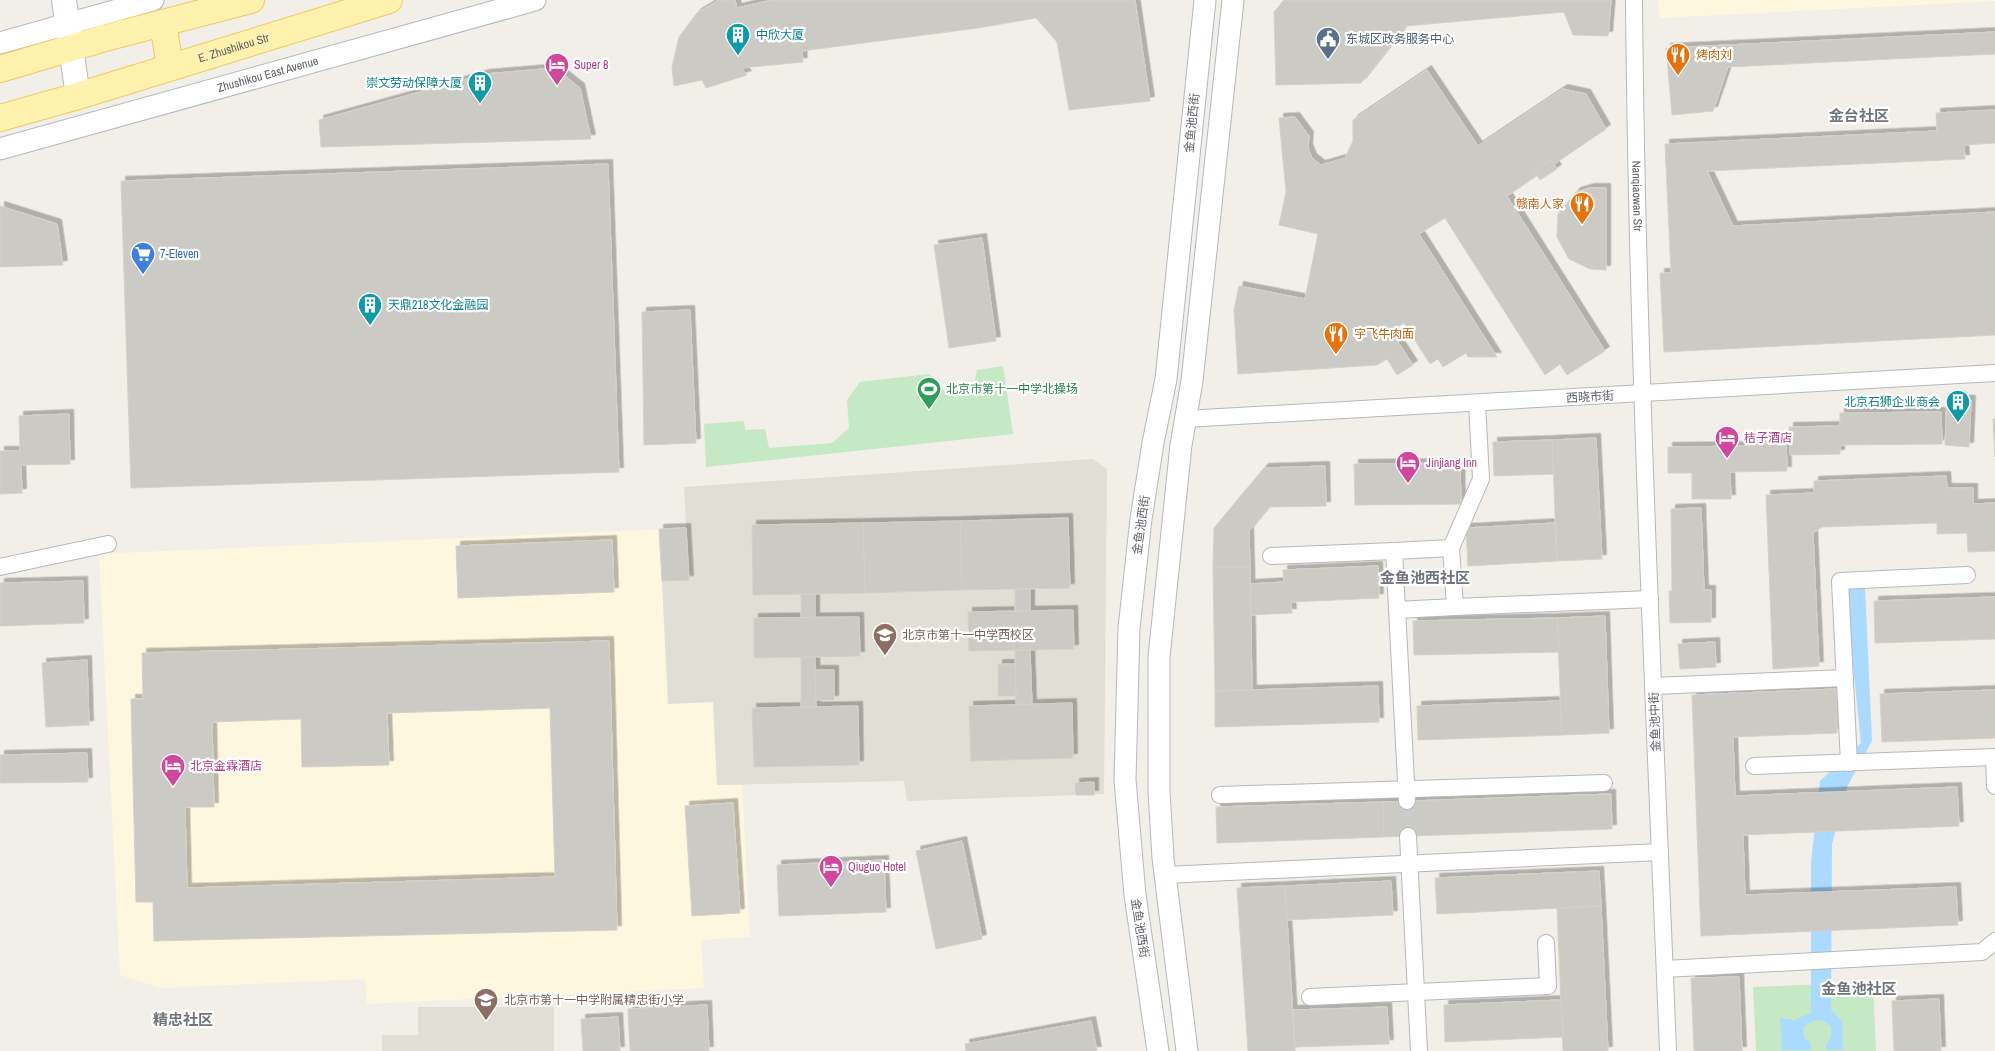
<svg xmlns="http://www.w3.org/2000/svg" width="1995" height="1051" viewBox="0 0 1995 1051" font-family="'Archivo Narrow','Noto Sans SC',sans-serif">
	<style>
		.commercial { fill: #fef7e0 }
		.education { fill: #e1ded6 }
		.green { fill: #c5e8c5 }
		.water { fill: #aadaff }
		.building { fill: #cccac5; stroke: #d6d1c6; fill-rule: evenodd; filter: url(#shadow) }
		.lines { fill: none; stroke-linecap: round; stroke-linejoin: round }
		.minor-tunnel { stroke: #ccccc8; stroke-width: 16; stroke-dasharray: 16 8; stroke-linecap: butt }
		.minor-casing { stroke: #b5b8bc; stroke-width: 18 }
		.tertiary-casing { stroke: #b5b8bc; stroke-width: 23 }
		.secondary-casing { stroke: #b6babf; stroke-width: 26 }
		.primary-casing { stroke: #f2c960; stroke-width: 28 }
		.minor { stroke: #fff; stroke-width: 16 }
		.tertiary { stroke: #fff; stroke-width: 21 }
		.secondary { stroke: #fff; stroke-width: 24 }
		.primary { stroke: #fff2af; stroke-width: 26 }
		.labels { text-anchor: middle; stroke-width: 4.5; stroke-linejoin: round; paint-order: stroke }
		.culture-label { font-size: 12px; fill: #0d838f; stroke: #fff; text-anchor: start }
		.service-label { font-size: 12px; fill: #4e5e75; stroke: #fff; text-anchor: start }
		.street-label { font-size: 12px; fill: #5f6368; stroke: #fff }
		.food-label { font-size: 12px; fill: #c56008; stroke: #fff; text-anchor: start }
		.hotel-label { font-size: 12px; fill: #b23c85; stroke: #fff; text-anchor: start }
		.shop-label { font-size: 12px; fill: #366cbe; stroke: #fff; text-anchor: start }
		.leisure-label { font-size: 12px; fill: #27864d; stroke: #fff; text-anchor: start }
		.education-label { font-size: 12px; fill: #785e54; stroke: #fff; text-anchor: start }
		.quarter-label { font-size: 15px; font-weight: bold; fill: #70757a; stroke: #fff }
	</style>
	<defs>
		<filter id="shadow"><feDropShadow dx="4.5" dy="-4.5" stdDeviation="0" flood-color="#0004"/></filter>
	</defs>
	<rect width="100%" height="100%" fill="#f1efe8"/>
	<g class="commercial">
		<polygon points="1658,0 1995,0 1995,1 1659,18"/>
		<polygon points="686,528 689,580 662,581 668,704 713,702 717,785 742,785 750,937 701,940 704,988 367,1004 365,979 160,988 120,975 99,554"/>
	</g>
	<g class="education">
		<polygon points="1093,459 1107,469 1104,794 907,801 904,781 717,785 713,702 668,704 662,581 689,579 684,487"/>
		<polygon points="418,1007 554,1007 554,1051 382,1051 382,1035 418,1035"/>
	</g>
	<g class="green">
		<polygon points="1003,366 1013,434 706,467 704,424 744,421 745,430 765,429 769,448 832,443 849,428 847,400 860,382 929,374 942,390 974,385 977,370"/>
		<polygon points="1873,982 1876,1051 1756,1051 1753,987"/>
	</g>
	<path class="water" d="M 1845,587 L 1865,587 L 1872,741 L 1848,785 L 1832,844 L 1831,1010 L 1842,1021 L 1843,1050 L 1826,1050 L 1826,1044 L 1831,1037 L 1831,1027 C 1822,1017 1812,1019 1803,1028 L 1804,1037 L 1810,1043 L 1812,1050 L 1782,1050 L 1780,1018 L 1794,1020 L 1811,1013 L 1811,863 L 1820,781 L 1861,743 Z"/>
	<g class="building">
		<polygon points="719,0 735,0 737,8 772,0 1135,0 1150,101 1069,110 1057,42 1036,18 978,28 802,51 803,62 741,68 747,75 706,88 702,80 674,86 672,67 679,37 697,13"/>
		<polygon points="1284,0 1611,0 1608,36 1573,35 1564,12 1406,26 1361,83 1276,85 1274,12"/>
		<polygon points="1995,32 1995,54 1728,67 1713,111 1672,115 1666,48"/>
		<polygon points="555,68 580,88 591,139 321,147 319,120 485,74"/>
		<polygon points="1427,70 1478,146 1563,89 1586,94 1606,129 1507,196 1605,351 1567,375 1560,364 1545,375 1445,218 1419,234 1497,357 1468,357 1466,353 1443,367 1438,359 1430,364 1404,323 1391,331 1413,365 1397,375 1387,359 1377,365 1238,374 1234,310 1239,286 1305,299 1318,234 1279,225 1286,192 1279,118 1295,117 1309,136 1308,148 1312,158 1321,165 1345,158 1353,141 1353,120"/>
		<polygon points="1995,110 1995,143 1964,145 1965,159 1707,171 1733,226 1995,212 1995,335 1664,352 1660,273 1671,273 1665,144 1937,131 1936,113"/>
		<polygon points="1551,160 1557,169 1540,180 1534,171"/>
		<polygon points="608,164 619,472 131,488 121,181"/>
		<polygon points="1590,188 1606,188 1606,270 1590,269 1569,259 1557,237 1558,214 1576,192"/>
		<polygon points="0,206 57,224 63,265 0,267"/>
		<polygon points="982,238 996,341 949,348 934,245"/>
		<polygon points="690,310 696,443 644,445 642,312"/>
		<polygon points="1947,399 1971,400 1969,447 1945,445"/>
		<polygon points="1941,412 1942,444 1840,445 1840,454 1790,455 1789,427 1840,426 1840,413"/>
		<polygon points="69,414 70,464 21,465 22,493 0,494 0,451 20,451 19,416"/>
		<polygon points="1993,419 1995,419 1995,457"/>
		<polygon points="1786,437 1787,471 1730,472 1731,499 1692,499 1692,473 1668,473 1668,447 1752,446 1752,438"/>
		<polygon points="1596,438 1602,559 1557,561 1552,440"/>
		<polygon points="1552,440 1553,474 1494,476 1493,442"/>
		<polygon points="1460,463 1461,504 1355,505 1354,464"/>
		<polygon points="1325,466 1326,506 1269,507 1249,531 1250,567 1213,567 1214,528 1264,468"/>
		<polygon points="1946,476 1947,488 1973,488 1973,504 1995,503 1995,551 1968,552 1967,533 1937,534 1937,523 1822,527 1813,533 1819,666 1773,669 1766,495 1814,493 1814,481"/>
		<polygon points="1701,508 1704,590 1711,590 1711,622 1670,623 1669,591 1672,591 1671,509"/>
		<polygon points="1068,518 1070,588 962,590 960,521"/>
		<polygon points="960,521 962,590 865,593 863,523"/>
		<polygon points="863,523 865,593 753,595 752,525"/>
		<polygon points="1555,523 1557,561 1468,566 1466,528"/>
		<polygon points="686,528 689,580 662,581 659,529"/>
		<polygon points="612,540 614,592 458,598 456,546"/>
		<polygon points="1378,566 1379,598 1291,602 1292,613 1250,615 1250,584 1284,582 1283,570"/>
		<polygon points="1213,567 1250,567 1252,690 1215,691"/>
		<polygon points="83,581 84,623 0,626 0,583"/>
		<rect x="1015" y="589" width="15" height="22"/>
		<rect x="801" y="594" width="14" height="24"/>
		<polygon points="1995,597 1995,639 1875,643 1874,601"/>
		<polygon points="1073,610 1074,649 969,651 968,612"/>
		<polygon points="1605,616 1609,733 1562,735 1557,618"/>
		<polygon points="859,617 860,656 754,658 754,618"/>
		<polygon points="1557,618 1559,652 1414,655 1413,621"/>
		<path d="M 609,641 L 617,930 L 154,941 L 153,902 L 136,902 L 131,699 L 143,699 L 142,653 ZM 550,708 L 555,877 L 187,888 L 185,807 L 214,807 L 212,722 L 301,719 L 302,767 L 389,765 L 387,713 Z"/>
		<polygon points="1715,642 1716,667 1680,669 1678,644"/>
		<polygon points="1015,650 1030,650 1032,704 1016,704"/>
		<polygon points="801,657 815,657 816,707 801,707"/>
		<polygon points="87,660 89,725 46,727 42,663"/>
		<polygon points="998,664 1015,664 1016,696 998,696"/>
		<polygon points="815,670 834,670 834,700 816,700"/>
		<polygon points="1378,686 1379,722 1215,727 1215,691"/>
		<polygon points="1836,689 1837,733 1733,737 1735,796 1957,787 1959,826 1743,835 1745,895 1956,887 1958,925 1701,936 1692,695"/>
		<polygon points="1995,690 1995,738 1882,742 1880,694"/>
		<polygon points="1560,701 1562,735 1418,740 1417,706"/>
		<polygon points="1072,703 1073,758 971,761 969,706"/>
		<polygon points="858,706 859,765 754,767 752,708"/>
		<polygon points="87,753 88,782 0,783 0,755"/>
		<polygon points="1094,782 1094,795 1076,795 1075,783"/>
		<polygon points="1611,794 1612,829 1384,837 1383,802"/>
		<polygon points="1383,802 1384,837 1217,843 1216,807"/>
		<polygon points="733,803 740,913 692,916 685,806"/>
		<polygon points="962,841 982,939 936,949 916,851"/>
		<polygon points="884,860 886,912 779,916 777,865"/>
		<polygon points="1599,871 1601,906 1437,914 1435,878"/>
		<polygon points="1391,881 1393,915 1287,920 1285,886"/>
		<polygon points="1285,886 1295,1051 1248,1051 1237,888"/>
		<polygon points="1601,906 1608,1051 1563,1051 1557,908"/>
		<polygon points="1739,977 1742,1051 1694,1051 1691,978"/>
		<polygon points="1939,999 1941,1051 1894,1051 1892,1001"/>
		<polygon points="1561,1000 1563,1037 1445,1042 1444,1005"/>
		<polygon points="707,1005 709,1051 630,1051 628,1009"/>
		<polygon points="1387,1007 1389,1044 1295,1047 1293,1010"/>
		<polygon points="618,1017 620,1051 583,1051 581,1019"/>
		<polygon points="1091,1021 1097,1051 966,1051 965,1044"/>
	</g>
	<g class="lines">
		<polyline class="minor-tunnel" points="1407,801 1408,836"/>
		<defs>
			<g id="minor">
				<path id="s1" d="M 1634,0 C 1637,351 1654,701 1668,1051"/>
				<polyline points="1185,419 1995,373"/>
				<polyline points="1451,548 1481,479 1477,403"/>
				<polyline points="1271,556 1394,551"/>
				<polyline points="0,567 108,544"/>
				<polyline points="1455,607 1650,599"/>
				<polyline points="1397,610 1455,607 1451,548 1394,551 1407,801"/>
				<polyline points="1653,686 1845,678"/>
				<polyline points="1994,757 1995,786"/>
				<polyline points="1849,763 1840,581 1967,575"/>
				<polyline points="1754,766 1995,757"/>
				<polyline points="1220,795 1604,783"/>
				<polyline points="1408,836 1419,1051"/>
				<polyline points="1165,875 1660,852"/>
				<polyline points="1665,969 1982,952 1995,941"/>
				<polyline points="1310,997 1548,986 1546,943"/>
			</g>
			<g id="tertiary">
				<polyline points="0,43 153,0"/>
				<path id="s2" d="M 0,149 L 535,0"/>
				<polyline points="1158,1051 1135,895 1125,780 1129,628 1141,519 1153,443 1166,379 1205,0"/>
				<polyline points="1187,1051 1163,858 1159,792 1159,657 1181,445 1192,381 1233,0"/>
			</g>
			<polyline id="secondary" points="64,0 78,96"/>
			<g id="primary">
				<polyline points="163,23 170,67"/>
				<polyline points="0,69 105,38 251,0"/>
				<path id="s3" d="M 0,118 L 78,96 L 389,0"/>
			</g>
		</defs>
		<use href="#minor" class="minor-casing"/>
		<use href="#tertiary" class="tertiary-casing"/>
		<use href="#secondary" class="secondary-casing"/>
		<use href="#primary" class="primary-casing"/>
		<use href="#minor" class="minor"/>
		<use href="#tertiary" class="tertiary"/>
		<use href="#secondary" class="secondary"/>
		<use href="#primary" class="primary"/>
	</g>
	<defs>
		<symbol id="building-pin" viewBox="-11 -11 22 30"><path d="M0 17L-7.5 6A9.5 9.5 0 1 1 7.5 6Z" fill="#0f9aa8" stroke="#fff"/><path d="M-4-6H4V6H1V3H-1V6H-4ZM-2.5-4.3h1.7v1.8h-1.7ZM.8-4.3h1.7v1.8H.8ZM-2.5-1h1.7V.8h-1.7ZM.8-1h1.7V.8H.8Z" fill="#fff"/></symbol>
		<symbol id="civic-pin" viewBox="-11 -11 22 30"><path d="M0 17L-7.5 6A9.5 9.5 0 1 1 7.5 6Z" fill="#5c6f8a" stroke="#fff"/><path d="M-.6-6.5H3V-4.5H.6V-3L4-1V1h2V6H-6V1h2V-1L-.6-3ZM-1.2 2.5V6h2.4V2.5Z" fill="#fff"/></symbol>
		<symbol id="restaurant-pin" viewBox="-11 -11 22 30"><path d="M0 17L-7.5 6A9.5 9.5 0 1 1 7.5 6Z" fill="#e8710a" stroke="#fff"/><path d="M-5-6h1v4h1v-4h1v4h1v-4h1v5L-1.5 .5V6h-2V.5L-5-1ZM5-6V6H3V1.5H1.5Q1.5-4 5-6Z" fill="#fff"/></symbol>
		<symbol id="hotel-pin" viewBox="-11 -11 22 30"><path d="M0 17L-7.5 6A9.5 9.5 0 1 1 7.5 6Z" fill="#d1479c" stroke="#fff"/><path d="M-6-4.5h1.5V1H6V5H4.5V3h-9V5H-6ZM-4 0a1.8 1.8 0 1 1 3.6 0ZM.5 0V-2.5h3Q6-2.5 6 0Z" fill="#fff"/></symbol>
		<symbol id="supermarket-pin" viewBox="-11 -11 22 30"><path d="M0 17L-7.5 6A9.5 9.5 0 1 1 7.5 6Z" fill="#3f7fe0" stroke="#fff"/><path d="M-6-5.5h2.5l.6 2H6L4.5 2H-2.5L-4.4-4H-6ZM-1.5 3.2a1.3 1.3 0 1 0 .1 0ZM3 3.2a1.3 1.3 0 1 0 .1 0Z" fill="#fff"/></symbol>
		<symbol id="stadium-pin" viewBox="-11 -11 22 30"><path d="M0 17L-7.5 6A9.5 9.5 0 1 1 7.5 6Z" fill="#2e9e5b" stroke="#fff"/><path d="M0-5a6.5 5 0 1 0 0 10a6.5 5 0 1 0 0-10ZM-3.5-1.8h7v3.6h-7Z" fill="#fff"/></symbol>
		<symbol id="school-pin" viewBox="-11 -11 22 30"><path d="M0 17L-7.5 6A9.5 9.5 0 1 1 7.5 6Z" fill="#8d6e63" stroke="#fff"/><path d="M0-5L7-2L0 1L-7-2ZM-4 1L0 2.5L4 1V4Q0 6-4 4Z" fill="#fff"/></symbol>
	</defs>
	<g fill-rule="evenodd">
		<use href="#building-pin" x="724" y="21" width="28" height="38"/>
		<use href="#civic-pin" x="1314" y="25" width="28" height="38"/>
		<use href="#restaurant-pin" x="1664" y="41" width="28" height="38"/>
		<use href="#hotel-pin" x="543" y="51" width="28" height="38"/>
		<use href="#building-pin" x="466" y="69" width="28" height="38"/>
		<use href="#restaurant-pin" x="1568" y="190" width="28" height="38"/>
		<use href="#supermarket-pin" x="129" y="240" width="28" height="38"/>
		<use href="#building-pin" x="356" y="291" width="28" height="38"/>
		<use href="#restaurant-pin" x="1322" y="320" width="28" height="38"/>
		<use href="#stadium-pin" x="915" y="375" width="28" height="38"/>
		<use href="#building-pin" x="1944" y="388" width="28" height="38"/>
		<use href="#hotel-pin" x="1713" y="424" width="28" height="38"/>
		<use href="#hotel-pin" x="1394" y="449" width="28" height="38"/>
		<use href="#school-pin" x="871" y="621" width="28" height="38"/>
		<use href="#hotel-pin" x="159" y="752" width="28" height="38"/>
		<use href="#hotel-pin" x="817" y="853" width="28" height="38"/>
		<use href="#school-pin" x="472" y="986" width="28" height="38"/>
	</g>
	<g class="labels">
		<g class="culture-label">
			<text x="756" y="39">中欣大厦</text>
			<text x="462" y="87" text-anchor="end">崇文劳动保障大厦</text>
			<text x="388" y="309">天鼎218文化金融园</text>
			<text x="1940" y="406" text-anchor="end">北京石狮企业商会</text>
		</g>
		<g class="service-label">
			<text x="1346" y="43">东城区政务服务中心</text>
		</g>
		<g class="street-label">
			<text dy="4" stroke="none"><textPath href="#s3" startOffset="244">E. Zhushikou Str</textPath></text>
			<text dy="4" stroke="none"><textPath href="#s2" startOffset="278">Zhushikou East Avenue</textPath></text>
			<text transform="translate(1192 123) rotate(-84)" y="4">金鱼池西街</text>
			<text dy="4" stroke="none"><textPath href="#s1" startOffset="196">Nanqiaowan Str</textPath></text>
			<text transform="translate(1590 397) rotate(-3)" y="4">西晓市街</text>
			<text transform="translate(1141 525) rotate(-82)" y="4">金鱼池西街</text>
			<text transform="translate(1655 722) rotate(-92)" y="4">金鱼池中街</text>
			<text transform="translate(1140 928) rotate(81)" y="4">金鱼池西街</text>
		</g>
		<g class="food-label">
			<text x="1696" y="59">烤肉刘</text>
			<text x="1564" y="208" text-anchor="end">赣南人家</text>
			<text x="1354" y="338">宇飞牛肉面</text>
		</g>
		<g class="hotel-label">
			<text x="574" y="69">Super 8</text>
			<text x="1744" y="442">桔子酒店</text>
			<text x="1426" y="467">Jinjiang Inn</text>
			<text x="190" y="770">北京金霖酒店</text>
			<text x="848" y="871">Qiuguo Hotel</text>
		</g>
		<g class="shop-label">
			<text x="160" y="258">7-Eleven</text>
		</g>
		<g class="leisure-label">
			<text x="946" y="393">北京市第十一中学北操场</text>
		</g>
		<g class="education-label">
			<text x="902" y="639">北京市第十一中学西校区</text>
			<text x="504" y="1004">北京市第十一中学附属精忠街小学</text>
		</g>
		<g class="quarter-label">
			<text x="1859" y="121">金台社区</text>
			<text x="1425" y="583">金鱼池西社区</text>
			<text x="1859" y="994">金鱼池社区</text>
			<text x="183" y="1025">精忠社区</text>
		</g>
	</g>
</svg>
